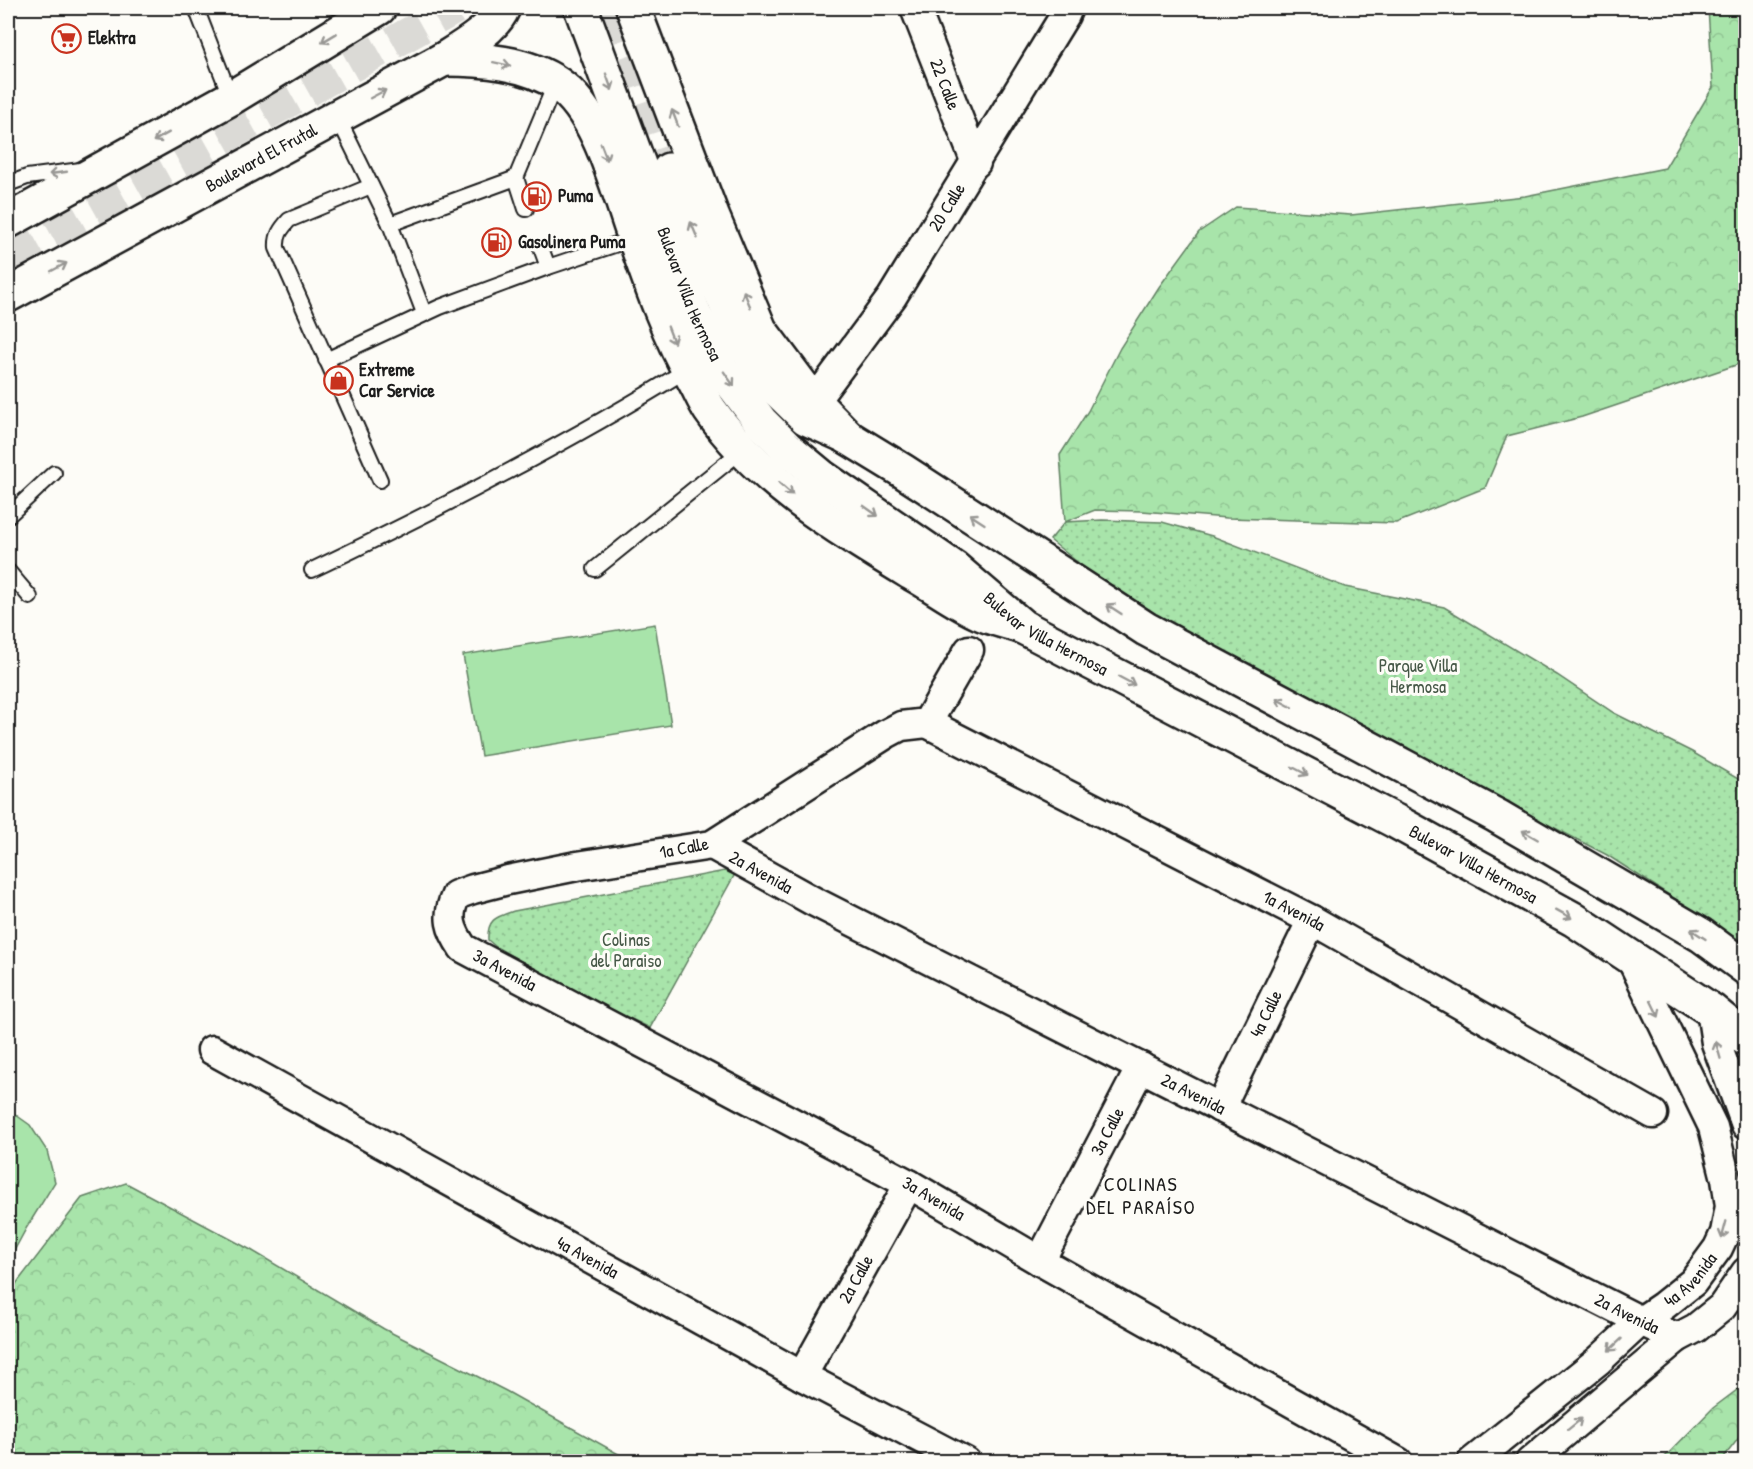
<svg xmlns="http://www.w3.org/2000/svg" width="1753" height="1469" viewBox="0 0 1753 1469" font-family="'Patrick Hand',sans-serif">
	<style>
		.green { fill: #a8e4aa; stroke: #628063; stroke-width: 1.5 }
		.forest { fill: url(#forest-crowns); stroke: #628063; stroke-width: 1.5 }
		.park { fill: url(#park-dots); stroke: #628063; stroke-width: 1.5 }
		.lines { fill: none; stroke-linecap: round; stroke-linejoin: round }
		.primary-tunnel { stroke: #dbdad6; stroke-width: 33; stroke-dasharray: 33 16; stroke-linecap: butt }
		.service-casing { stroke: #1c1c1c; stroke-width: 18 }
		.minor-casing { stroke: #1c1c1c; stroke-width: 33 }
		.secondary-casing { stroke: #1c1c1c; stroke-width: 38 }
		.primary-casing { stroke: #1c1c1c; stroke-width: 38 }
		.service { stroke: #fdfcf7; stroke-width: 14 }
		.minor { stroke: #fdfcf7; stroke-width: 28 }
		.secondary { stroke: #fdfcf7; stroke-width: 33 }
		.primary { stroke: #fdfcf7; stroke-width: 33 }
		.oneway { stroke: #989794 }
		.labels { text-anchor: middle; stroke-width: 6; stroke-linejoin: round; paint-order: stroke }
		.poi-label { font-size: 18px; font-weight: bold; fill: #1c1c1c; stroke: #fdfcf7; text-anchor: start }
		.street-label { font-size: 18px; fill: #1c1c1c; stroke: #fdfcf7 }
		.park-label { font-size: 18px; fill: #465847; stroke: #fdfcf7 }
		.neighbourhood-label { font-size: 20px; letter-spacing: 1.5px; fill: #1c1c1c; stroke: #fdfcf7 }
	</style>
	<defs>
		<pattern id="forest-crowns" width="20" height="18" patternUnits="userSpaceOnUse" patternTransform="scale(1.5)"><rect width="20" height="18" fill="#a8e4aa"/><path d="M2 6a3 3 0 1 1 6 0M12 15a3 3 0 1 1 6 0" fill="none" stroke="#90c392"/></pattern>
		<pattern id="park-dots" width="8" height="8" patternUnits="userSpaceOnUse" patternTransform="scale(1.5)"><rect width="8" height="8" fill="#a8e4aa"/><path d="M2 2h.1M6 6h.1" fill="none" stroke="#90c392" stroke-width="1.8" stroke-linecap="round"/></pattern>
	</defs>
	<rect width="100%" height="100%" fill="#fdfcf7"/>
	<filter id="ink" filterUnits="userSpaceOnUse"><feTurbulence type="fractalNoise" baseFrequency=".0167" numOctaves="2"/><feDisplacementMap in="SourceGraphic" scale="12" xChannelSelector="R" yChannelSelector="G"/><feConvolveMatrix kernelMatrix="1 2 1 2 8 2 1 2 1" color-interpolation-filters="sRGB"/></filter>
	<g filter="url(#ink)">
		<g class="green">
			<polygon points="655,624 671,725 481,756 463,655"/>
			<polygon points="9,1110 30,1125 47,1151 55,1182 27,1227 8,1262 8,1111"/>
		</g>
		<g class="forest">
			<polygon points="1708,8 1745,8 1746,356 1736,365 1582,417 1507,436 1485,488 1396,523 1227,518 1142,511 1095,510 1065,522 1060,455 1088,411 1120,348 1159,287 1199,232 1236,207 1351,215 1525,196 1665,168 1713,87"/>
			<polygon points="126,1183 251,1250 384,1329 506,1391 631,1461 8,1461 8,1299 16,1284 82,1198"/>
			<polygon points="1745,1384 1745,1430 1721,1461 1661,1461 1713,1408"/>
		</g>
		<g class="park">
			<polygon points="1102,520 1162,522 1212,536 1345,587 1444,607 1557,675 1614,713 1692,752 1745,783 1745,944 1607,855 1143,615 1050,540 1065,522"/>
			<path d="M 725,871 L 735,874 L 650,1028 L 582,995 L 496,947 L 488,940 C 487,919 496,917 514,911 Z"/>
		</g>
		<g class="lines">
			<g class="primary-tunnel">
				<polyline points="615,8 669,170"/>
				<polyline points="8,258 455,8"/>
			</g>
			<defs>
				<g id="service">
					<polyline points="196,8 231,98"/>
					<polyline points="337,116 390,224 424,313"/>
					<polyline points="516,178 526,209"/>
					<polyline points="8,184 27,177 81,170"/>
					<path d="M 371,186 L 289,220 C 281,229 276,235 277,248 L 380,480"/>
					<polyline points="390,224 516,178 556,82"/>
					<polyline points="541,248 548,267"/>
					<polyline points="326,360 440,307 548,267 635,238"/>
					<polyline points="8,516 54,473"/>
					<polyline points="595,569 730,460 741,448"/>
					<path d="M 312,570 C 440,509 567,444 688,369"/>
					<polyline points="8,571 30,597"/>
				</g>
				<g id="minor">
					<path id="s1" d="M 915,8 L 976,163"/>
					<path id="s2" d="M 814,402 L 892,297 L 1065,15 L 1068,8"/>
					<path id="s3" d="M 969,650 L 927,723 L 901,726 L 886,734 L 712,845 L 577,866 L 508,880 L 473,889 L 456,895 C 446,917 450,929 463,948 L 909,1184 L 1040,1261 L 1398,1462"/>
					<path id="s4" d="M 927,723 L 1312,920 L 1653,1114"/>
					<path id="s5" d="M 712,845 L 813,901 L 1641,1321 L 1677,1338"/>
					<polyline points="1711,1010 1716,1043 1746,1125"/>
					<path id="s6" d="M 212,1050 L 802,1376 L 966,1462"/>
					<path id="s7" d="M 1220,1108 L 1312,920"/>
					<path id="s8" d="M 1040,1261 L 1141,1067"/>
					<path id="s9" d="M 802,1376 L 909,1184"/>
					<path id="s10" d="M 1472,1462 L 1599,1360 L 1641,1321 L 1663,1306 L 1693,1282 L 1718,1248 L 1725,1233 L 1730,1206 L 1726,1179 L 1713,1127 L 1630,956"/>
					<polyline points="1530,1462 1677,1338 1696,1328 1722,1307 1746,1272"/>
				</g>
				<g id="secondary">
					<path id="s11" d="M 581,8 L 694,313 L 722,370 L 761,422 L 787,448 L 822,477 L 954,568 L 1023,627 L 1395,821 L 1573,919 L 1711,1010 L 1746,1039"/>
					<polyline points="633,8 713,218 760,330 814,402 849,438 903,471 1146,629 1497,816 1701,935 1746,968"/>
				</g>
				<g id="primary">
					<path d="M 444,59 C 481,59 527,62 558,84 C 600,113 617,189 634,236 C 651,286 669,336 695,382 C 700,391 704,401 710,410 C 760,482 839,529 913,574 C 935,586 957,603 980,613 C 993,619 1009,622 1023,627"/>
					<polyline points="669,170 739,335 759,369 770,383 806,418 848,437"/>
					<polyline points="8,221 231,98 379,8"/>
					<path id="s12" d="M 8,295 L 444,59 C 463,47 494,29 503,8"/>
				</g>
			</defs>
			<use href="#service" class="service-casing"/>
			<use href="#minor" class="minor-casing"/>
			<use href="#secondary" class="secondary-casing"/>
			<use href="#primary" class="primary-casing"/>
			<use href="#service" class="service"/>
			<use href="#minor" class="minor"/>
			<use href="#secondary" class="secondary"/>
			<use href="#primary" class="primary"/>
		</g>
		<defs><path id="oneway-shaft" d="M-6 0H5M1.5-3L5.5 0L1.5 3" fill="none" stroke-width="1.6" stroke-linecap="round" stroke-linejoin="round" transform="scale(1.5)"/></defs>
		<g class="oneway">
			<use href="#oneway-shaft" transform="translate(329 38) rotate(149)"/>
			<use href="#oneway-shaft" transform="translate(502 64) rotate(12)"/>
			<use href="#oneway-shaft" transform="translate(609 82) rotate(70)"/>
			<use href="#oneway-shaft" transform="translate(378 94) rotate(-28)"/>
			<use href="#oneway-shaft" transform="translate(675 118) rotate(-111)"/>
			<use href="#oneway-shaft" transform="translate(161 137) rotate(151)"/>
			<use href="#oneway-shaft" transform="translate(604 152) rotate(69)"/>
			<use href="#oneway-shaft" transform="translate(58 173) rotate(172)"/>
			<use href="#oneway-shaft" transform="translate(694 230) rotate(-113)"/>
			<use href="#oneway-shaft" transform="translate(59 267) rotate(-28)"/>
			<use href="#oneway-shaft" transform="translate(747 299) rotate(-113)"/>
			<use href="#oneway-shaft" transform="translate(671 335) rotate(69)"/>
			<use href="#oneway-shaft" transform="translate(729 379) rotate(55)"/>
			<use href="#oneway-shaft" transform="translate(786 489) rotate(41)"/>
			<use href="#oneway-shaft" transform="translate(871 511) rotate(35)"/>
			<use href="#oneway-shaft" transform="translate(977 519) rotate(-147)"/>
			<use href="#oneway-shaft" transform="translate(1114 609) rotate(-147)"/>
			<use href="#oneway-shaft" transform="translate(1127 681) rotate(28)"/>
			<use href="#oneway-shaft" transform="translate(1284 703) rotate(-152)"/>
			<use href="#oneway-shaft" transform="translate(1300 771) rotate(28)"/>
			<use href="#oneway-shaft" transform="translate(1530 835) rotate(-150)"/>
			<use href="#oneway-shaft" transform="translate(1564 914) rotate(29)"/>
			<use href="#oneway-shaft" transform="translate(1698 934) rotate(-147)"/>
			<use href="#oneway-shaft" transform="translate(1655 1009) rotate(64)"/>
			<use href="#oneway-shaft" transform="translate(1718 1050) rotate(-106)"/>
			<use href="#oneway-shaft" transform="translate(1724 1230) rotate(105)"/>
			<use href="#oneway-shaft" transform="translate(1615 1345) rotate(137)"/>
			<use href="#oneway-shaft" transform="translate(1575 1424) rotate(-39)"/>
		</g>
	</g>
	<defs>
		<symbol id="supermarket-ring" viewBox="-11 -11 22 22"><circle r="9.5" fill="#fdfcf7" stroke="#c8321e" stroke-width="1.5"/><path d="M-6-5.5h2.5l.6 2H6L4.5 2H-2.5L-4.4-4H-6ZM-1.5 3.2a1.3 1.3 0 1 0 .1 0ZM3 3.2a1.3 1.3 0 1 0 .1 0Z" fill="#c8321e"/></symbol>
		<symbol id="fuel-ring" viewBox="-11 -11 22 22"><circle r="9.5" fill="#fdfcf7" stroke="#c8321e" stroke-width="1.5"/><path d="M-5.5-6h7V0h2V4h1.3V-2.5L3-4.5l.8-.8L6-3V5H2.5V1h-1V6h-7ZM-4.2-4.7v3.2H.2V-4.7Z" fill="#c8321e"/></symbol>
		<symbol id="shop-ring" viewBox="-11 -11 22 22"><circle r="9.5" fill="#fdfcf7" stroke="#c8321e" stroke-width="1.5"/><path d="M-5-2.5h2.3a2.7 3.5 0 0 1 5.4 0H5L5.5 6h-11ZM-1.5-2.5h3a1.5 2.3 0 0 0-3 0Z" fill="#c8321e"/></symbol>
	</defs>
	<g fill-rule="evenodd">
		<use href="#supermarket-ring" x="50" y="22" width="33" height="33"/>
		<use href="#fuel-ring" x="520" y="180" width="33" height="33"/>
		<use href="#fuel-ring" x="480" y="226" width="33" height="33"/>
		<use href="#shop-ring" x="322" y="364" width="33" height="33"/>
	</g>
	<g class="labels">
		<g class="poi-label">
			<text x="88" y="44">Elektra</text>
			<text x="558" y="202">Puma</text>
			<text x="518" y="248">Gasolinera Puma</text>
			<text x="359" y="376">Extreme<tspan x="359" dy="21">Car Service</tspan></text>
		</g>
		<g class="street-label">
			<text dy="6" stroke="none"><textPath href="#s1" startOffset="82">22 Calle</textPath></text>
			<text dy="6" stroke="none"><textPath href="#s12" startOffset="288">Boulevard El Frutal</textPath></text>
			<text dy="6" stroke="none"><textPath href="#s2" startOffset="236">20 Calle</textPath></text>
			<text dy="6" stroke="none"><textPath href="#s11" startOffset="306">Bulevar Villa Hermosa</textPath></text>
			<text dy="6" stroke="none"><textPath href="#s11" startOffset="810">Bulevar Villa Hermosa</textPath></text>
			<text transform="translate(684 848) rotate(-11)" y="6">1a Calle</text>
			<text dy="6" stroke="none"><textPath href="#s11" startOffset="1296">Bulevar Villa Hermosa</textPath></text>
			<text dy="6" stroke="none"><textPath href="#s5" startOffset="56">2a Avenida</textPath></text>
			<text dy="6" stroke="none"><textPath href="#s4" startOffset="412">1a Avenida</textPath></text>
			<text dy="6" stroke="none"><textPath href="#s3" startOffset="699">3a Avenida</textPath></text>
			<text dy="6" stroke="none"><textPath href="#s7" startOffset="105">4a Calle</textPath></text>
			<text dy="6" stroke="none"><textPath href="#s5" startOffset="542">2a Avenida</textPath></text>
			<text dy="6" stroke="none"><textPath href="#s8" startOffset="146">3a Calle</textPath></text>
			<text dy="6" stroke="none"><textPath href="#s3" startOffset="1185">3a Avenida</textPath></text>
			<text dy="6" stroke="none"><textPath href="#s6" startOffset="429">4a Avenida</textPath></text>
			<text dy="6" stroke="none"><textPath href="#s10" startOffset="285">4a Avenida</textPath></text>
			<text dy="6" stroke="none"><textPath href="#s9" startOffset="111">2a Calle</textPath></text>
			<text dy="6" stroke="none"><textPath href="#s5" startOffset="1028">2a Avenida</textPath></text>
		</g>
		<g class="park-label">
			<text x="1418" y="672">Parque Villa<tspan x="1418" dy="21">Hermosa</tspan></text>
			<text x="626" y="946">Colinas<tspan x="626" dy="21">del Paraiso</tspan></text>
		</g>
		<g class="neighbourhood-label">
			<text x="1141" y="1191">COLINAS<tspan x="1141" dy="23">DEL PARAÍSO</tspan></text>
		</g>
	</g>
	<rect width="1753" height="1469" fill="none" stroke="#fdfcf7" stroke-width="30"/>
	<rect x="15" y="15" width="1723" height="1439" fill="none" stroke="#1c1c1c" stroke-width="2" filter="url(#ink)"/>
</svg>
